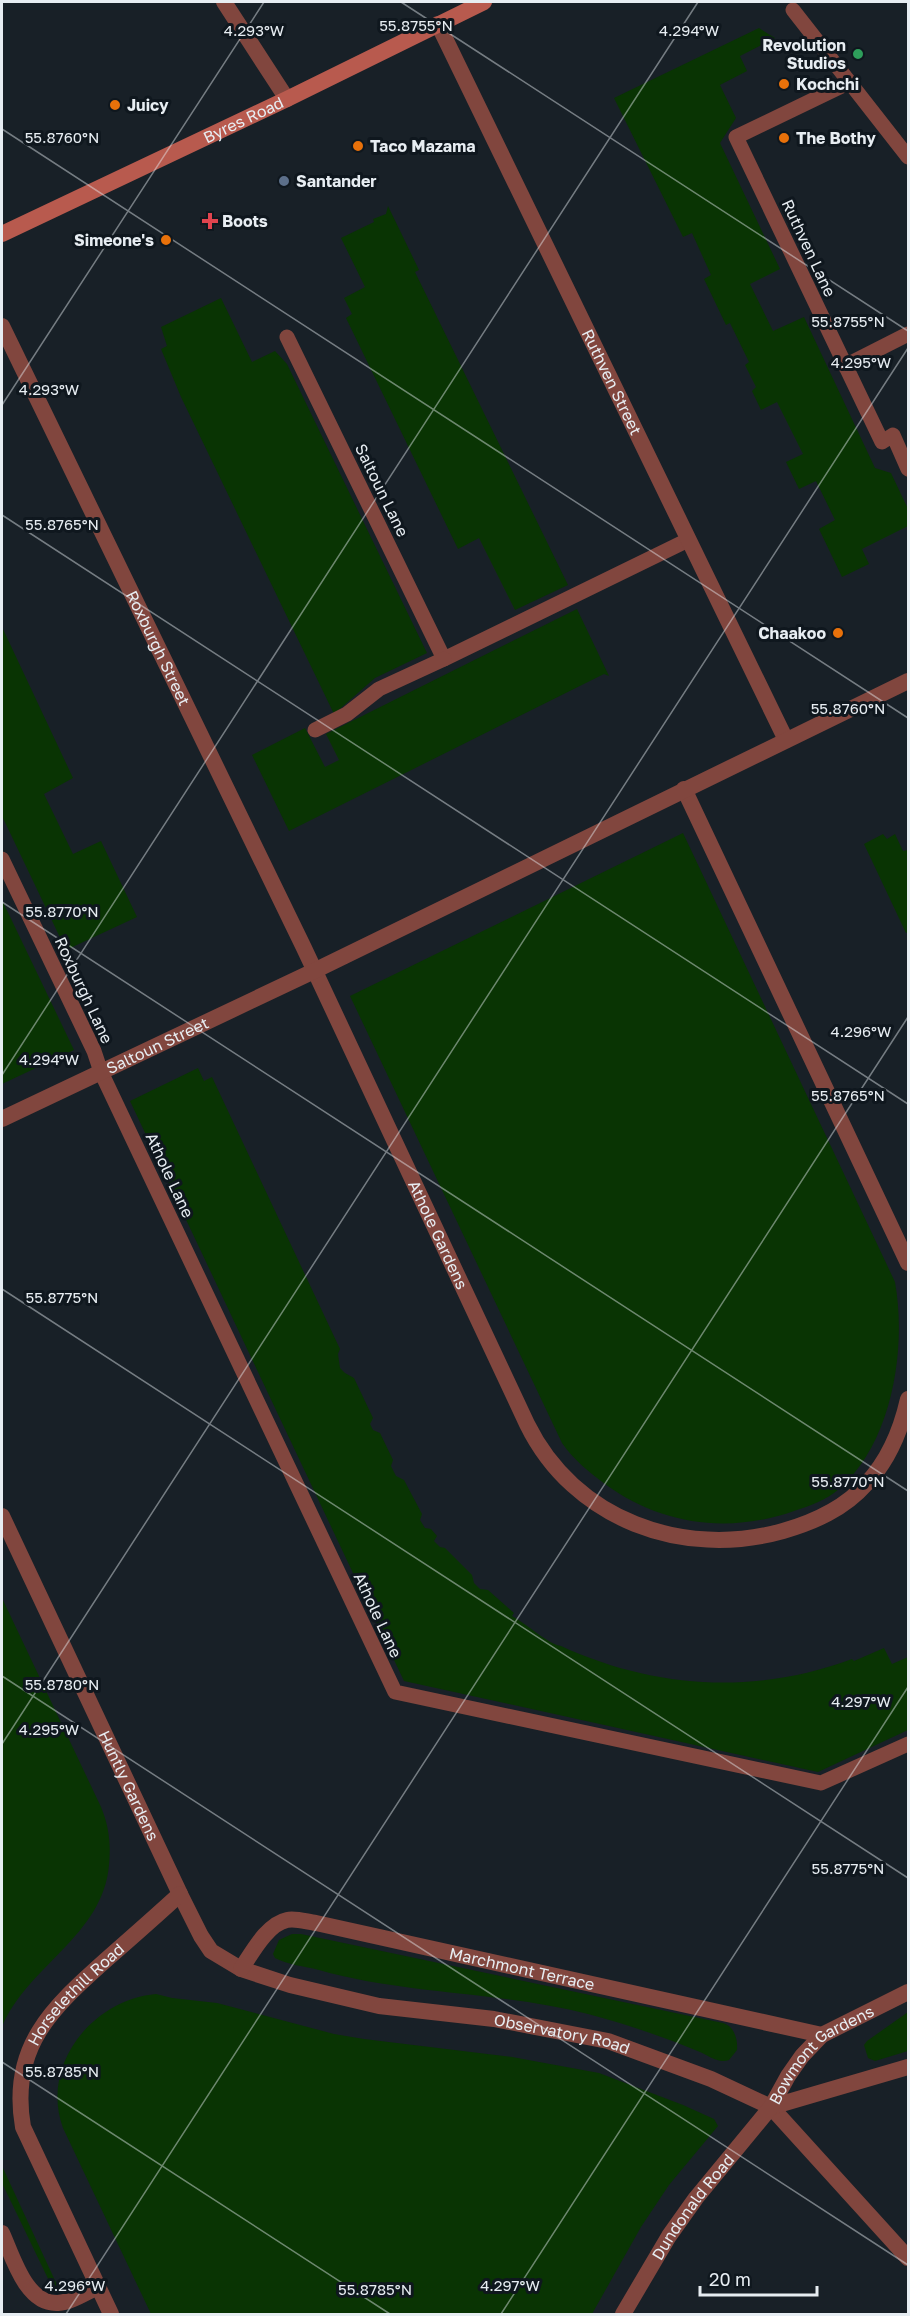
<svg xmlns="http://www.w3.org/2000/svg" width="910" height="2316" viewBox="0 0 910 2316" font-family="'Golos Text',sans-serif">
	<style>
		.green { fill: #093403 }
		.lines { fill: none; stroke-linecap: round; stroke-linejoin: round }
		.service { stroke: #81463e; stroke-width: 15 }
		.minor { stroke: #81463e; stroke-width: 16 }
		.secondary { stroke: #b85a4e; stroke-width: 16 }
		.ticks { fill: none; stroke: #e7edf2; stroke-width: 1.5; stroke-opacity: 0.45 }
		.leisure-dot { fill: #2e9e5b; stroke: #0f171e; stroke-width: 2 }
		.food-dot { fill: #e8710a; stroke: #0f171e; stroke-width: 2 }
		.service-dot { fill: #5c6f8a; stroke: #0f171e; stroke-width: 2 }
		.health-dot { fill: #e0444e; stroke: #0f171e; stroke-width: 2 }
		.labels { text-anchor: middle; stroke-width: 6; stroke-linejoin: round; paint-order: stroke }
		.poi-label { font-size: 16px; font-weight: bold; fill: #e7edf2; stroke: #0f171e; text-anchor: start }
		.street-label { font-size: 16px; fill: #e7edf2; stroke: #0f171e }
		.ticks-label { font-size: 15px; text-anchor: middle; fill: #e7edf2; stroke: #0f171e; stroke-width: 6; stroke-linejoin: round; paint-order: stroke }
	</style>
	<rect width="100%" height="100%" fill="#182027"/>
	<g class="green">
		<polygon points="759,28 775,38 740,56 747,71 720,85 736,118 720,143 780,269 750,284 773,331 804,317 875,468 891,473 908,509 908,526 862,549 869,564 842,577 819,529 835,520 816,481 799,489 786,462 803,454 777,402 761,410 752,391 756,387 745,365 749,362 730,323 726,325 704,279 711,275 692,233 683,237 614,98"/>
		<polygon points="388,206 419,270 415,272 568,585 515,610 479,538 458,549 346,318 352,314 344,298 365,287 341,238 374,222 373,219 386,214"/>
		<polygon points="221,298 252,362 275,351 287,364 427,653 375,678 334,714 181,397 161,349 167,346 161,327"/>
		<polygon points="577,609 609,676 604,674 289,831 252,755 305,728 325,767 339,760 326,734"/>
		<polygon points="2,627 73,778 44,794 73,854 101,841 137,917 66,950 2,816"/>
		<path d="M 683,833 L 895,1282 C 907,1349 892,1443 839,1489 C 826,1500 810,1506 794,1511 C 728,1534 661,1525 605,1484 C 589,1472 574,1460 562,1443 L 350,996 Z"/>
		<polygon points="883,834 887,839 895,834 903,851 908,850 908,932 906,933 864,844"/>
		<polygon points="2,900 74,1050 2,1084"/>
		<path d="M 198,1068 L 204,1081 L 212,1077 L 340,1349 L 338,1354 L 340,1368 L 345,1373 L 354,1378 L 373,1418 L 370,1424 L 373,1430 L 380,1433 L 393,1460 L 391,1466 L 396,1476 L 404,1480 L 422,1514 L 420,1520 L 425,1528 L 431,1529 L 437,1536 L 434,1541 L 440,1547 L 445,1548 L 472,1575 L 474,1583 L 480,1589 L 488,1590 L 514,1613 L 512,1616 C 525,1623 550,1645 561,1646 C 655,1689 755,1695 852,1659 L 854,1661 L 884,1648 L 892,1664 L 908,1657 L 908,1730 L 818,1772 L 404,1681 L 130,1101 Z"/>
		<path d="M 2,1598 L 101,1807 C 109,1826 111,1844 109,1865 C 103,1936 27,1966 2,2027 Z"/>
		<path d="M 292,1934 L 301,1934 L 723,2023 C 734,2026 738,2039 737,2050 L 729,2060 C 719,2064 709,2056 700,2052 C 664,2037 626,2024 588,2014 C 499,1991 407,1995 319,1970 C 304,1966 288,1965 275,1958 L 273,1954 L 279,1940 Z"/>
		<path d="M 156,1994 L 172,1998 L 217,2003 L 334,2034 L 364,2039 L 512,2057 L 599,2073 L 683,2105 L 714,2119 L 718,2126 L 669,2185 L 641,2227 L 592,2314 L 151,2314 L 63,2128 C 40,2065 92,2000 156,1994 Z"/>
		<polygon points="908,2012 908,2051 875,2061 868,2058 864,2045 867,2041"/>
		<polygon points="2,2166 58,2287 55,2289 52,2287 2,2183"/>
	</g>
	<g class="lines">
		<g class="service">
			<polyline points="793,10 908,157"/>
			<polyline points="850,82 736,137 882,442 893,435 908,469"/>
			<polyline points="287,337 444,659 688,540"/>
			<polyline points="845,366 908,334"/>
			<polyline points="315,730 347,714 379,689 444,659"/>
			<polyline points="2,859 94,1051 101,1072 395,1692 821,1783 908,1744"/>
		</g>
		<g class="minor">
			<polyline points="224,2 287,99"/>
			<path id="s1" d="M 438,24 L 786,740"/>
			<path id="s2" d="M 2,326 L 304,948 L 527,1424 C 574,1520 683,1559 783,1531 C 814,1522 844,1509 866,1484 C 888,1461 901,1430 908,1399"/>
			<polyline points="684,789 908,1263"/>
			<path id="s3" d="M 2,1119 L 314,971 L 908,681"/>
			<path id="s4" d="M 2,1516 L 180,1894 L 201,1936 L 211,1951 L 241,1969 L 290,1985 L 379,2006 L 494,2019 L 608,2041 L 711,2079 L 771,2107 L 908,2258"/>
			<path id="s5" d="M 241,1969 C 252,1953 267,1924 287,1920 C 296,1918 307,1922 316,1923 L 822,2035"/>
			<polyline points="771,2107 908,2067"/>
			<path d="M 2,2233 C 13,2257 26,2305 58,2303 C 72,2302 86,2292 98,2287"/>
			<path id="s6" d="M 111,2314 L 23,2127 C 9,2047 52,2008 107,1959 C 131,1938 156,1916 180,1894"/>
			<path id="s7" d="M 623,2314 L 669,2236 L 696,2198 L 771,2107 L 788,2076 L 802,2056 L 822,2035 L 908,1992"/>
		</g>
		<path class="secondary" id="s8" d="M 2,234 L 287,99 L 484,2"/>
	</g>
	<path class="ticks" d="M 401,2 L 908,331M 2,129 L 908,718M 2,405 L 264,2M 2,515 L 908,1104M 2,902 L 908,1491M 2,1075 L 698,2M 2,1289 L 908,1878M 2,1676 L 908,2265M 2,1744 L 908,348M 2,2062 L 390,2314M 66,2314 L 908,1017M 501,2314 L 908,1687"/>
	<circle class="leisure-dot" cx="858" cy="54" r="6"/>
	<g class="food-dot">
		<circle cx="784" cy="84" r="6"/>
		<circle cx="115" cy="105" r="6"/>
		<circle cx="784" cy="138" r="6"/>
		<circle cx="358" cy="146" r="6"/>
		<circle cx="166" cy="240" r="6"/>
		<circle cx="838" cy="633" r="6"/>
	</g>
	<circle class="service-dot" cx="284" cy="181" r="6"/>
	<path class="health-dot" d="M207 212h6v6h6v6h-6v6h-6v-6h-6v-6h6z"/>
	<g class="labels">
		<g class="poi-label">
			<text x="846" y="51" text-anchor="end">Revolution<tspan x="846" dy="18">Studios</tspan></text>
			<text x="796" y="90">Kochchi</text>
			<text x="127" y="111">Juicy</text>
			<text x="796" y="144">The Bothy</text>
			<text x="370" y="152">Taco Mazama</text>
			<text x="296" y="187">Santander</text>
			<text x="222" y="227">Boots</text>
			<text x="154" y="246" text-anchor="end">Simeone's</text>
			<text x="826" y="639" text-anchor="end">Chaakoo</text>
		</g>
		<g class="street-label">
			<text dy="6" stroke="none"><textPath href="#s8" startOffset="267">Byres Road</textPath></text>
			<text transform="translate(809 248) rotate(65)" y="6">Ruthven Lane</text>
			<text dy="6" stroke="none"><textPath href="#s1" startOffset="398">Ruthven Street</textPath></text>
			<text transform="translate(382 490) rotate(64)" y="6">Saltoun Lane</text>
			<text dy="6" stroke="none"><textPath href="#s2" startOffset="358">Roxburgh Street</textPath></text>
			<text transform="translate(84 990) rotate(65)" y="6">Roxburgh Lane</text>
			<text dy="6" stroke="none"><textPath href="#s3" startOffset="172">Saltoun Street</textPath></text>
			<text transform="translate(170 1175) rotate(65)" y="6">Athole Lane</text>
			<text dy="6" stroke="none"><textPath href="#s2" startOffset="1008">Athole Gardens</textPath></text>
			<text transform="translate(378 1615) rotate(65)" y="6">Athole Lane</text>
			<text dy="6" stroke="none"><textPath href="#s4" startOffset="298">Huntly Gardens</textPath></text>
			<text dy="6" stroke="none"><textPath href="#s5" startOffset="309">Marchmont Terrace</textPath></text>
			<text dy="6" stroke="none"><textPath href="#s6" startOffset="358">Horselethill Road</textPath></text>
			<text dy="6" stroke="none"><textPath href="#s4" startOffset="846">Observatory Road</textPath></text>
			<text dy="6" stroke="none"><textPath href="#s7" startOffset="330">Bowmont Gardens</textPath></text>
			<text dy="6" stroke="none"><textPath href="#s7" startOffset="128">Dundonald Road</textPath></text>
		</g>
	</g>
	<g class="ticks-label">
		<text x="416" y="31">55.8755°N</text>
		<text x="254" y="36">4.293°W</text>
		<text x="689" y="36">4.294°W</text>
		<text x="62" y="143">55.8760°N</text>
		<text x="848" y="327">55.8755°N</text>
		<text x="861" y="368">4.295°W</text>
		<text x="49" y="395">4.293°W</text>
		<text x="62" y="530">55.8765°N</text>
		<text x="848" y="714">55.8760°N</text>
		<text x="62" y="917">55.8770°N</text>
		<text x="861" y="1037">4.296°W</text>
		<text x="49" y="1065">4.294°W</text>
		<text x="848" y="1101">55.8765°N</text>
		<text x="62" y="1303">55.8775°N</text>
		<text x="848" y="1487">55.8770°N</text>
		<text x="62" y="1690">55.8780°N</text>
		<text x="861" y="1707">4.297°W</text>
		<text x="49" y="1735">4.295°W</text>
		<text x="848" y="1874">55.8775°N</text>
		<text x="62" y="2077">55.8785°N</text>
		<text x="75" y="2291">4.296°W</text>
		<text x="510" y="2291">4.297°W</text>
		<text x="375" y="2295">55.8785°N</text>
	</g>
	<rect width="910" height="2316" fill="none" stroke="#e7edf2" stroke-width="6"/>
	<path d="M700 2286v9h117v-9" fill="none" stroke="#e7edf2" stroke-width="3"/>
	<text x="709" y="2286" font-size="18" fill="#e7edf2" stroke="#0f171e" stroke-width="4.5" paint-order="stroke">20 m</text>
</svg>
